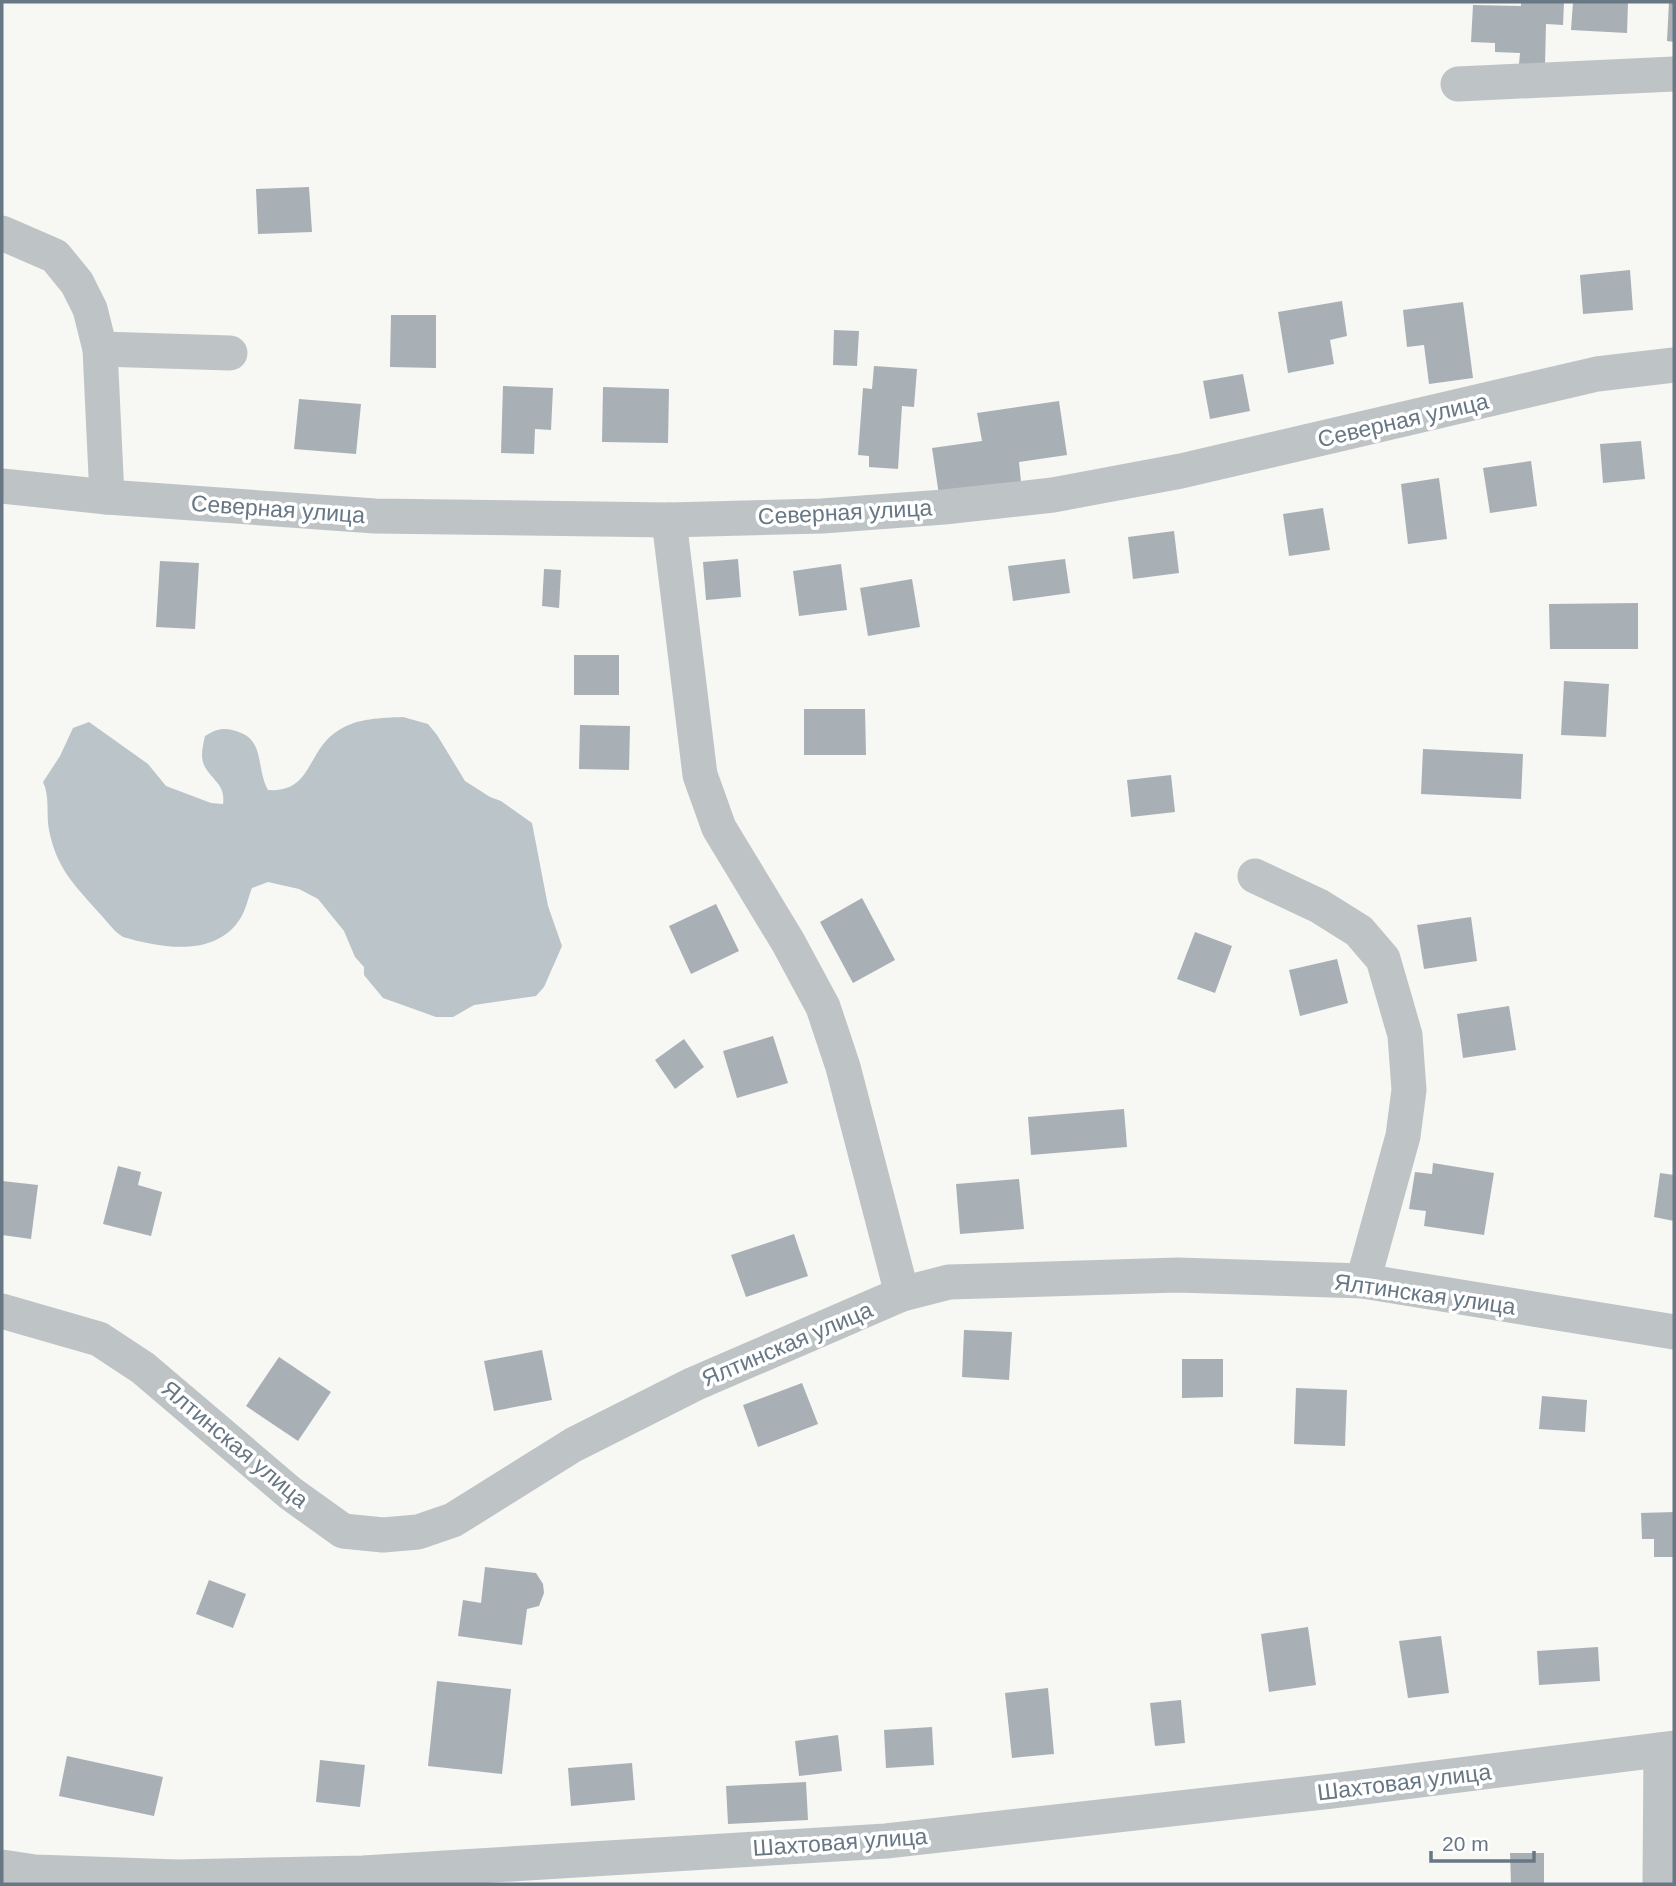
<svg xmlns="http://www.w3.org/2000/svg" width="1676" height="1886" viewBox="0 0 1676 1886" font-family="Arial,sans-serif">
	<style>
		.water { fill: #bac4c9 }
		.building { fill: #a8b0b5 }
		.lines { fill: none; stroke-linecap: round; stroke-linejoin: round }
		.minor { stroke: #bec3c6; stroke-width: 35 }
		.labels { text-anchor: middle; stroke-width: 7; stroke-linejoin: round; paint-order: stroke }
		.street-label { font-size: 23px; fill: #687784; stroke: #fff }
	</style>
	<rect width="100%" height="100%" fill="#f7f7f4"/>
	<path class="water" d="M 403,717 L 428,724 L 437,735 L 465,781 L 490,797 L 501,801 L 532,823 L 548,906 L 562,946 L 544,987 L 536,996 L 474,1005 L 453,1017 L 436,1017 L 383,998 L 364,975 L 364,967 L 355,957 L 344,931 L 318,899 L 299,889 L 268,882 L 252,888 C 248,898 246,910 240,919 C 215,958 161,948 123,937 C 113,931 108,922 100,914 C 75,885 57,870 49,830 C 46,814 50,796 43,782 L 60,756 L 73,728 L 89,722 L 148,764 L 166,786 L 211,803 L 223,804 C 226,784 211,780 204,765 C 200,756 203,745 205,736 C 216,729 224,727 236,731 C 266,740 255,766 268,790 C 313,793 306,750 339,730 C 358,718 381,718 403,717 Z"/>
	<g class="building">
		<polygon points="1521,2 1564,2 1563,25 1546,24 1545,64 1519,64 1520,53 1495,52 1495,43 1471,42 1473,5 1521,6"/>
		<polygon points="1573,2 1628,2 1627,33 1571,30"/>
		<polygon points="1669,2 1674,2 1674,42 1667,41"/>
		<polygon points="309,187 312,232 258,234 256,189"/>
		<polygon points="1630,270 1633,310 1583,314 1580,275"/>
		<polygon points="1342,301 1347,336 1330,340 1334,364 1288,373 1278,312"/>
		<polygon points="1463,302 1473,378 1429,384 1424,345 1407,347 1403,310"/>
		<polygon points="391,315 436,315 436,368 390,367"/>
		<polygon points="834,330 859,331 857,366 833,365"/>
		<polygon points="874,366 917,369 914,407 902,406 898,469 869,467 869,456 858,455 863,388 872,389"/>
		<polygon points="1243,374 1250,411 1210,419 1203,381"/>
		<polygon points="503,386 553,388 551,430 535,429 534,454 501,453"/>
		<polygon points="603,387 669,389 668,443 602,442"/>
		<polygon points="299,399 361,404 356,454 294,449"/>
		<polygon points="1059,401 1067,455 1019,462 1021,482 939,495 932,448 982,441 977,413"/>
		<polygon points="1641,441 1645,479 1603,483 1600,444"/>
		<polygon points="1531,461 1537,506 1490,513 1483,468"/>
		<polygon points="1439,478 1447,539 1408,544 1401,484"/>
		<polygon points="1323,508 1330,550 1289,556 1283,514"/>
		<polygon points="1174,531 1179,573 1133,579 1128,537"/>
		<polygon points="738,559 741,597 706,600 703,562"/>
		<polygon points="1065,559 1070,593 1013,601 1008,566"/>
		<polygon points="160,561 199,563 195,629 156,627"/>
		<polygon points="841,564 847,610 799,616 793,571"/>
		<polygon points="544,569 561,570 559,608 542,606"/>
		<polygon points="912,579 920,627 868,636 860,588"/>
		<polygon points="1638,603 1638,649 1550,649 1549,604"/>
		<rect x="574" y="655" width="45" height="40"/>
		<polygon points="1564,681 1609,684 1606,737 1561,735"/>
		<polygon points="804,709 865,709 866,755 804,755"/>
		<polygon points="580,725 630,726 629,770 579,769"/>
		<polygon points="1423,749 1523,754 1521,799 1421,794"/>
		<polygon points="1171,775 1175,812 1131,817 1127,780"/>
		<polygon points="862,898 895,960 853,983 820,922"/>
		<polygon points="716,904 739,951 691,974 669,926"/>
		<polygon points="1471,917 1477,961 1424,969 1417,925"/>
		<polygon points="1195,932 1232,946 1215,993 1177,979"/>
		<polygon points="1337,959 1348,1003 1300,1016 1289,970"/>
		<polygon points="1509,1006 1516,1050 1463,1058 1457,1014"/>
		<polygon points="773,1036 788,1083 737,1098 723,1051"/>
		<polygon points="684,1039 704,1067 675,1089 655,1060"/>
		<polygon points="1124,1109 1127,1147 1031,1155 1028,1117"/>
		<polygon points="1433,1163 1494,1173 1484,1235 1424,1226 1426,1211 1409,1209 1415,1172 1432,1174"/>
		<polygon points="118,1166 141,1172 138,1185 162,1192 151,1236 103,1224"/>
		<polygon points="1660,1173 1674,1175 1674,1221 1654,1217"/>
		<polygon points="1019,1179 1024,1229 960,1234 956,1184"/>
		<polygon points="2,1181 38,1185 31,1239 2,1235"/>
		<polygon points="794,1234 808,1276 746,1297 731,1255"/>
		<polygon points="964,1330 1012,1332 1009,1380 962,1377"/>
		<polygon points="542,1350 552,1400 494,1411 484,1361"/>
		<polygon points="279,1357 331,1392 298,1441 246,1406"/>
		<polygon points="1182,1359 1223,1359 1223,1397 1182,1398"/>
		<polygon points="802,1383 818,1424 758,1447 743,1405"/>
		<polygon points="1296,1388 1347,1390 1345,1446 1294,1444"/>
		<polygon points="1542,1396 1587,1400 1585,1432 1539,1429"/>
		<polygon points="1674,1512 1674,1557 1654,1557 1654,1539 1642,1539 1641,1513"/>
		<polygon points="485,1567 536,1573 543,1584 544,1593 539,1606 527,1609 522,1645 458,1636 463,1600 481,1603"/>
		<polygon points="209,1580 246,1594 233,1628 196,1614"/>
		<polygon points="1308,1627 1316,1685 1269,1692 1261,1634"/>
		<polygon points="1441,1636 1449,1693 1408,1698 1399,1641"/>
		<polygon points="1598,1647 1600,1681 1539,1685 1537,1651"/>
		<polygon points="437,1681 511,1689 502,1774 428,1766"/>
		<polygon points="1048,1688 1054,1754 1012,1758 1005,1693"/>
		<polygon points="1181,1700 1185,1743 1155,1746 1150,1703"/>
		<polygon points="932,1727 934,1765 886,1768 884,1730"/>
		<polygon points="838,1735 842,1771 799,1776 795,1741"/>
		<polygon points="67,1756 163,1777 154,1816 59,1796"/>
		<polygon points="320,1760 365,1765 360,1807 316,1802"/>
		<polygon points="632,1763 635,1800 571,1806 568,1768"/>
		<polygon points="806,1782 808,1820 728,1824 726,1786"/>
		<polygon points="1510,1853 1544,1853 1544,1884 1511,1884"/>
	</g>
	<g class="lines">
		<g class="minor">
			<polyline points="1458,84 1674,74"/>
			<polyline points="2,233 55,256 77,283 90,309 100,349 107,497"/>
			<polyline points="100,349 230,353"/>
			<polyline points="2,486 107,497 375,516 669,520 822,516 944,507 1053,495 1181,471 1597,374 1674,365"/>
			<polyline points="669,520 700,775 719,828 788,942 823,1007 843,1067 902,1294"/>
			<polyline points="1255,876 1319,906 1359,931 1383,959 1405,1035 1409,1090 1403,1136 1363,1281"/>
			<polyline points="2,1311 99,1339 143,1368 290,1493 343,1531 383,1535 418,1532 453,1520 573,1445 694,1384 902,1294 949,1282 1178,1275 1363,1281 1674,1332"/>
			<polyline points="2,1867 35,1872 178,1877 363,1873 886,1841 1332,1791 1674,1748"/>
			<polyline points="1660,1884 1661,1750"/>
		</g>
	</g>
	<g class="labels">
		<g class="street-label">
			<text transform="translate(1403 420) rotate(-13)" y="8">Северная улица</text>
			<text transform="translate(278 509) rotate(4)" y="8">Северная улица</text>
			<text transform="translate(845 512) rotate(-3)" y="8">Северная улица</text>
			<text transform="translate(1425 1294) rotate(8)" y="8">Ялтинская улица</text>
			<text transform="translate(787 1344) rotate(-23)" y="8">Ялтинская улица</text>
			<text transform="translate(235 1444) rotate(40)" y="8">Ялтинская улица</text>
			<text transform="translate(1404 1782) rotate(-7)" y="8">Шахтовая улица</text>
			<text transform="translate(840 1842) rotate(-4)" y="8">Шахтовая улица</text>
		</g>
	</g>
	<rect width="1676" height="1886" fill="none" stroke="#687784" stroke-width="7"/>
	<path d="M1431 1851v10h103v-10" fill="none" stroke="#687784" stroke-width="3.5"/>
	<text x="1442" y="1851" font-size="21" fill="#687784" stroke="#ffffff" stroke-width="5" paint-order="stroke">20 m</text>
</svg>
